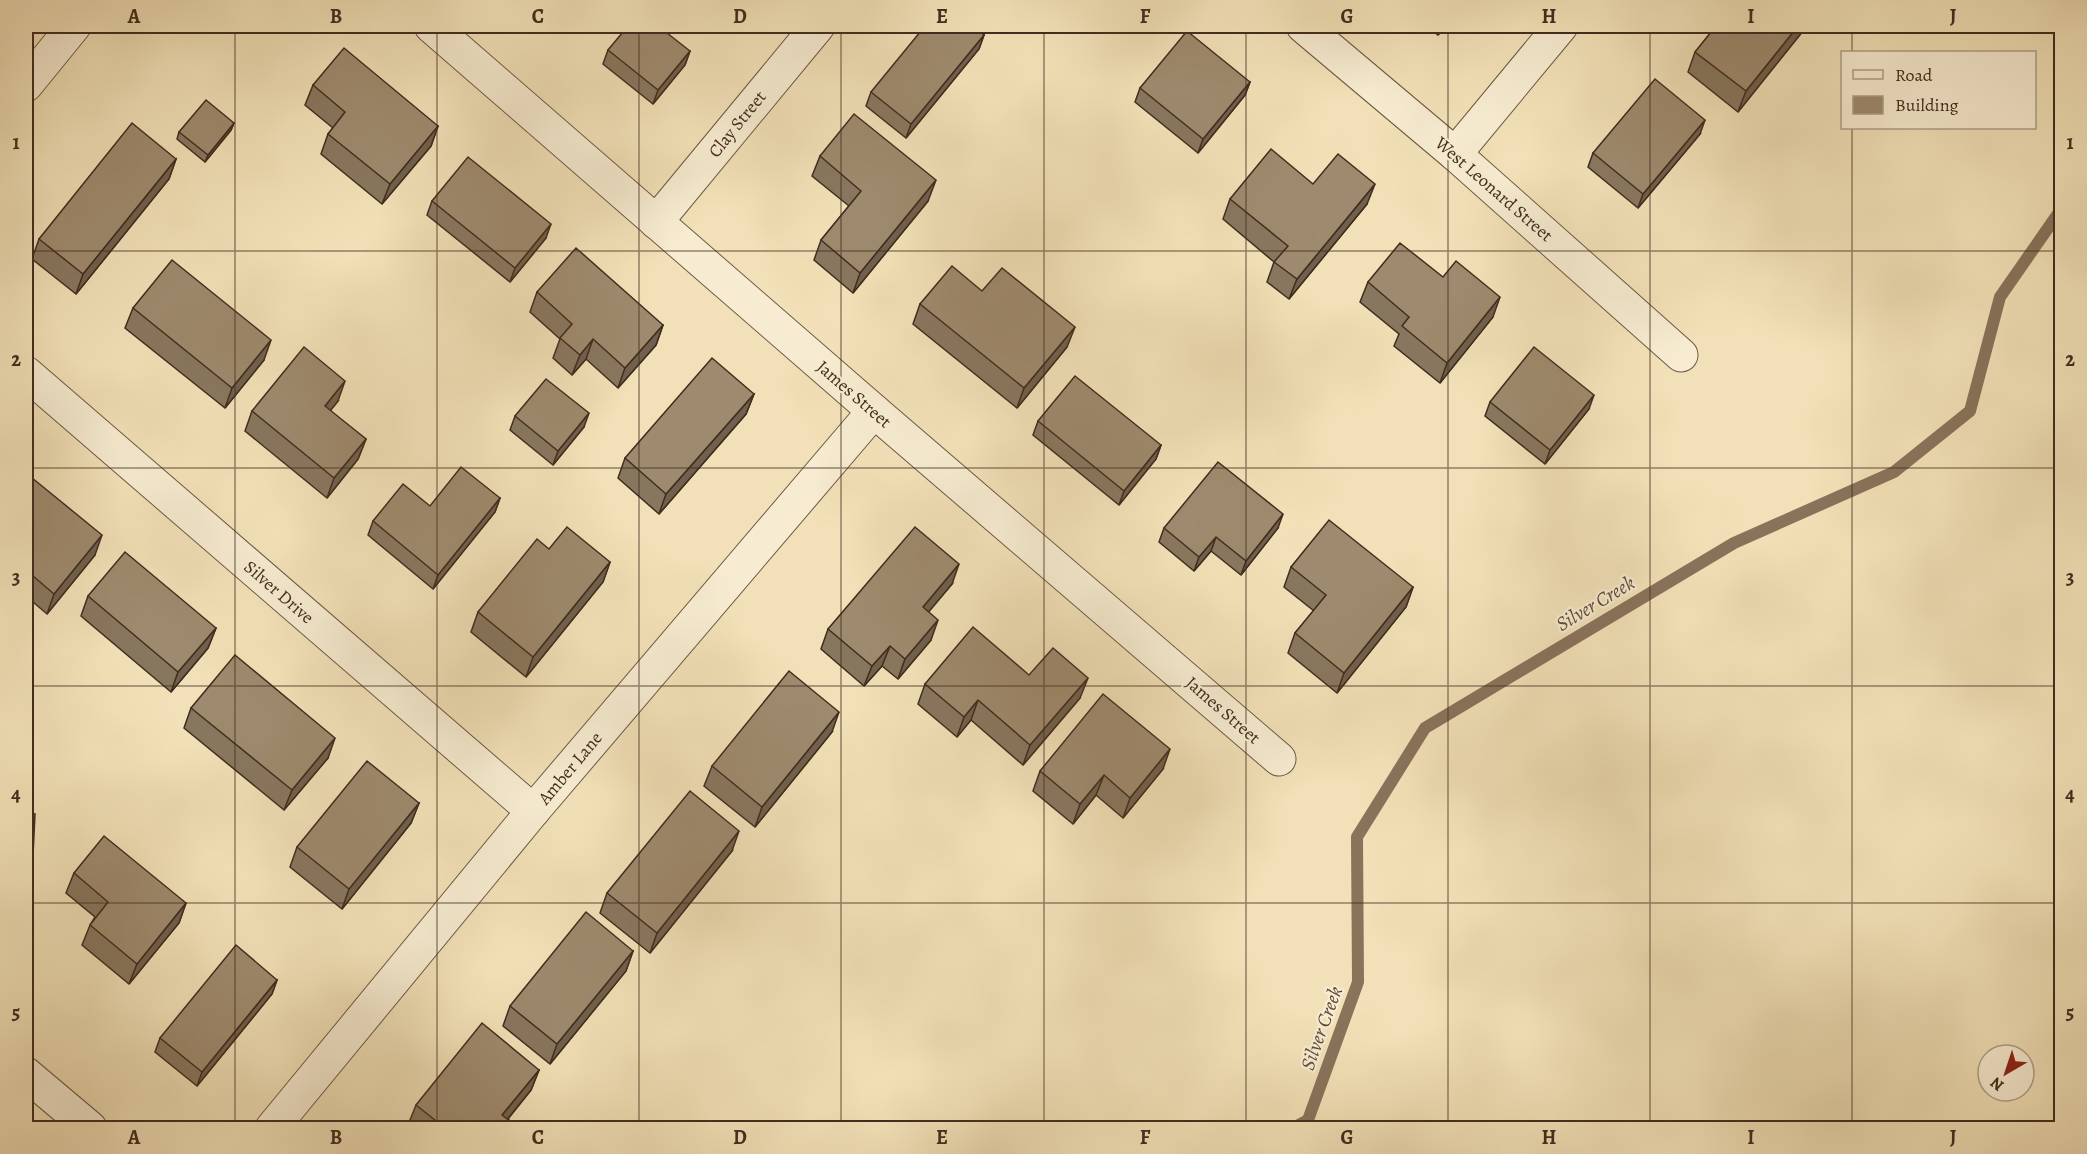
<svg xmlns="http://www.w3.org/2000/svg" width="2087" height="1154" viewBox="0 0 2087 1154" font-family="Alegreya,serif">
	<style>
		.lines { fill: none; stroke-linecap: round; stroke-linejoin: round }
		.stream { stroke: #88735b; stroke-width: 12 }
		.minor-casing { stroke: #6e5944; stroke-width: 35 }
		.minor { stroke: #f7ecd1; stroke-width: 33 }
		.wall { fill: #88775f; stroke: #422c1e; stroke-width: 1.5 }
		.shaded-wall { fill: #6f614d; stroke: #422c1e; stroke-width: 1.5 }
		.building { fill: #9e8a6e; stroke: #422c1e; stroke-width: 1.5 }
		.grid { fill: none; stroke: #422c1e; stroke-width: 1.5; stroke-opacity: 0.55 }
		.labels { text-anchor: middle; stroke-width: 4.5; stroke-linejoin: round; paint-order: stroke }
		.street-label { font-size: 18px; fill: #422c1e; stroke: #f7ecd1 }
		.water-label { font-size: 20px; font-style: italic; fill: #5f4a38; stroke: #f7ecd1 }
		.neatline { fill: none; stroke: #422c1e; stroke-width: 2 }
		.grid-label { font-size: 20px; text-anchor: middle; font-weight: bold; fill: #422c1e }
	</style>
	<rect width="100%" height="100%" fill="#f2e1b8"/>
	<filter id="stains"><feTurbulence type="fractalNoise" baseFrequency=".00333" numOctaves="4"/><feColorMatrix values="0 0 0 0 .2 0 0 0 0 .09 0 0 0 0 .02 0 0 0 .5 -.17"/></filter>
	<radialGradient id="worn" r=".72"><stop offset=".6" stop-color="#630" stop-opacity="0"/><stop offset="1" stop-color="#630" stop-opacity=".3"/></radialGradient>
	<g class="lines">
		<polyline class="stream" points="1293,1128 1308,1120 1358,982 1357,837 1425,728 1734,543 1894,472 1970,411 2000,297 2062,208"/>
		<defs>
			<g id="minor">
				<polyline points="431,26 874,411 1279,759"/>
				<polyline points="1303,26 1455,154 1681,355"/>
				<polyline points="26,85 74,26"/>
				<polyline points="1455,154 1561,26"/>
				<polyline points="656,222 818,26"/>
				<polyline points="26,373 533,811"/>
				<polyline points="26,1074 90,1128"/>
				<polyline points="272,1128 533,811 874,411"/>
			</g>
		</defs>
		<use href="#minor" class="minor-casing"/>
		<use href="#minor" class="minor"/>
	</g>
	<g class="wall">
		<polygon points="1426,26 1446,26 1438,35"/>
		<polygon points="1716,26 1807,26 1738,112 1688,72 1695,52"/>
		<polygon points="984,35 979,49 906,138 866,106 871,92"/>
		<polygon points="608,50 690,51 685,65 653,104 603,64"/>
		<polygon points="1250,82 1245,95 1198,153 1135,102 1140,88"/>
		<polygon points="313,85 438,126 431,146 382,204 321,154 328,134 333,128 305,105"/>
		<polygon points="234,123 231,130 205,162 177,139 179,132"/>
		<polygon points="1700,134 1638,208 1588,167 1593,153"/>
		<polygon points="820,156 928,201 853,293 814,260 821,240 849,206 812,176"/>
		<polygon points="176,159 169,179 76,294 32,259 39,239"/>
		<polygon points="1313,184 1367,204 1289,299 1267,282 1274,262 1223,219 1230,199"/>
		<polygon points="432,201 546,238 510,282 427,215"/>
		<polygon points="1368,282 1493,317 1440,383 1394,346 1399,334 1360,302"/>
		<polygon points="982,291 1067,347 1017,408 913,324 920,304"/>
		<polygon points="537,292 663,325 656,345 618,388 586,359 572,375 553,358 560,339 530,312"/>
		<polygon points="133,308 264,360 225,408 125,328"/>
		<polygon points="754,394 746,414 659,514 618,478 625,458"/>
		<polygon points="338,401 330,411 366,439 358,459 327,498 245,431 252,411"/>
		<polygon points="1490,402 1589,409 1545,464 1485,416"/>
		<polygon points="515,416 584,427 553,465 510,430"/>
		<polygon points="1038,421 1161,445 1156,459 1119,505 1033,435"/>
		<polygon points="26,473 95,555 47,614 26,596"/>
		<polygon points="500,498 495,512 433,589 368,535 373,521 430,506"/>
		<polygon points="1164,528 1278,528 1241,575 1211,551 1194,571 1159,542"/>
		<polygon points="549,549 610,562 603,582 526,677 471,632 478,612"/>
		<polygon points="1291,567 1413,587 1406,607 1337,693 1288,653 1295,633 1314,611 1284,587"/>
		<polygon points="952,584 928,612 931,640 898,679 882,666 864,686 821,649 828,629"/>
		<polygon points="88,596 216,628 208,648 171,692 81,616"/>
		<polygon points="1029,675 1080,698 1023,765 971,720 957,737 918,704 925,684"/>
		<polygon points="191,708 328,758 284,810 184,728"/>
		<polygon points="832,732 755,827 704,786 712,766"/>
		<polygon points="1163,769 1123,818 1096,795 1073,824 1033,791 1040,771"/>
		<polygon points="419,803 411,823 342,909 290,867 297,847"/>
		<polygon points="732,851 650,953 600,913 607,893"/>
		<polygon points="74,873 186,903 179,923 129,984 82,945 90,925 95,917 66,893"/>
		<polygon points="633,951 626,971 550,1064 503,1026 510,1006"/>
		<polygon points="277,980 272,994 197,1086 155,1052 160,1038"/>
		<polygon points="539,1070 531,1090 508,1119 519,1128 413,1128 408,1125 416,1105"/>
	</g>
	<g class="shaded-wall">
		<polygon points="1441,26 1446,26 1438,35"/>
		<polygon points="1798,26 1807,26 1738,112 1746,91"/>
		<polygon points="984,35 979,49 906,138 911,124"/>
		<polygon points="690,51 685,65 653,104 658,90"/>
		<polygon points="1250,82 1245,95 1198,153 1203,139"/>
		<polygon points="1705,120 1700,134 1638,208 1643,194"/>
		<polygon points="234,123 231,130 205,162 208,155"/>
		<polygon points="438,126 431,146 382,204 390,184"/>
		<polygon points="176,159 169,179 76,294 83,274"/>
		<polygon points="936,180 928,201 853,293 860,273"/>
		<polygon points="1375,184 1367,204 1289,299 1297,279"/>
		<polygon points="551,224 546,238 510,282 515,268"/>
		<polygon points="1500,297 1493,317 1440,383 1447,363"/>
		<polygon points="663,325 656,345 618,388 625,368"/>
		<polygon points="1075,327 1067,347 1017,408 1024,388"/>
		<polygon points="593,339 586,359 572,375 580,355"/>
		<polygon points="271,340 264,360 225,408 232,388"/>
		<polygon points="345,381 338,401 318,426 325,406"/>
		<polygon points="754,394 746,414 659,514 666,494"/>
		<polygon points="1594,395 1589,409 1545,464 1550,450"/>
		<polygon points="589,413 584,427 553,465 558,451"/>
		<polygon points="366,439 358,459 327,498 334,478"/>
		<polygon points="1161,445 1156,459 1119,505 1124,491"/>
		<polygon points="500,498 495,512 433,589 438,575"/>
		<polygon points="1283,514 1278,528 1241,575 1246,561"/>
		<polygon points="102,535 95,555 47,614 54,594"/>
		<polygon points="1216,537 1211,551 1194,571 1199,557"/>
		<polygon points="610,562 603,582 526,677 533,657"/>
		<polygon points="959,564 952,584 916,627 923,607"/>
		<polygon points="1413,587 1406,607 1337,693 1344,673"/>
		<polygon points="938,620 931,640 898,679 905,659"/>
		<polygon points="216,628 208,648 171,692 178,672"/>
		<polygon points="890,646 882,666 864,686 872,666"/>
		<polygon points="1088,678 1080,698 1023,765 1030,745"/>
		<polygon points="978,700 971,720 957,737 964,717"/>
		<polygon points="839,712 832,732 755,827 762,807"/>
		<polygon points="335,738 328,758 284,810 292,790"/>
		<polygon points="1170,749 1163,769 1123,818 1130,798"/>
		<polygon points="1104,775 1096,795 1073,824 1080,804"/>
		<polygon points="419,803 411,823 342,909 349,889"/>
		<polygon points="739,831 732,851 650,953 657,933"/>
		<polygon points="26,875 32,876 27,890 26,890"/>
		<polygon points="186,903 179,923 129,984 137,964"/>
		<polygon points="633,951 626,971 550,1064 557,1044"/>
		<polygon points="277,980 272,994 197,1086 202,1072"/>
		<polygon points="539,1070 531,1090 500,1128 502,1115"/>
	</g>
	<g class="building">
		<polygon points="628,26 658,26 690,51 658,90 608,50"/>
		<polygon points="925,26 972,26 984,35 911,124 871,92"/>
		<polygon points="1716,26 1798,26 1746,91 1695,52"/>
		<polygon points="1187,31 1250,82 1203,139 1140,88"/>
		<polygon points="344,48 438,126 390,184 328,134 345,112 313,85"/>
		<polygon points="1655,79 1705,120 1643,194 1593,153"/>
		<polygon points="206,100 234,123 208,155 179,132"/>
		<polygon points="854,114 936,180 860,273 821,240 861,191 820,156"/>
		<polygon points="132,123 176,159 83,274 39,239"/>
		<polygon points="1271,149 1313,184 1338,154 1375,184 1297,279 1274,262 1288,246 1230,199"/>
		<polygon points="468,157 551,224 515,268 432,201"/>
		<polygon points="1400,243 1443,277 1456,261 1500,297 1447,363 1402,326 1409,317 1368,282"/>
		<polygon points="576,248 663,325 625,368 593,339 580,355 560,338 572,324 537,292"/>
		<polygon points="172,260 271,340 232,388 133,308"/>
		<polygon points="952,266 982,291 1002,268 1075,327 1024,388 920,304"/>
		<polygon points="304,347 345,381 325,406 366,439 334,478 252,411"/>
		<polygon points="1534,347 1594,395 1550,450 1490,402"/>
		<polygon points="712,358 754,394 666,494 625,458"/>
		<polygon points="1075,376 1161,445 1124,491 1038,421"/>
		<polygon points="546,379 589,413 558,451 515,416"/>
		<polygon points="1218,462 1283,514 1246,561 1216,537 1199,557 1164,528"/>
		<polygon points="461,467 500,498 438,575 373,521 403,484 430,506"/>
		<polygon points="26,473 102,535 54,594 26,570"/>
		<polygon points="1329,520 1413,587 1344,673 1295,633 1326,595 1291,567"/>
		<polygon points="567,527 610,562 533,657 478,612 537,539 549,549"/>
		<polygon points="915,527 959,564 923,607 938,620 905,659 890,646 872,666 828,629"/>
		<polygon points="125,552 216,628 178,672 88,596"/>
		<polygon points="973,627 1029,675 1053,648 1088,678 1030,745 978,700 964,717 925,684"/>
		<polygon points="235,655 335,738 292,790 191,708"/>
		<polygon points="789,671 839,712 762,807 712,766"/>
		<polygon points="1103,694 1170,749 1130,798 1104,775 1080,804 1040,771"/>
		<polygon points="367,761 419,803 349,889 297,847"/>
		<polygon points="690,791 739,831 657,933 607,893"/>
		<polygon points="26,813 35,814 32,876 26,875"/>
		<polygon points="104,836 186,903 137,964 90,925 108,902 74,873"/>
		<polygon points="586,912 633,951 557,1044 510,1006"/>
		<polygon points="236,945 277,980 202,1072 160,1038"/>
		<polygon points="482,1023 539,1070 502,1115 519,1128 445,1128 416,1105"/>
	</g>
	<path class="grid" d="M 235,26 L 235,1128M 437,26 L 437,1128M 639,26 L 639,1128M 841,26 L 841,1128M 1044,26 L 1044,1128M 1246,26 L 1246,1128M 1448,26 L 1448,1128M 1650,26 L 1650,1128M 1852,26 L 1852,52M 1852,128 L 1852,1128M 26,251 L 2062,251M 26,468 L 2062,468M 26,686 L 2062,686M 26,903 L 2062,903"/>
	<g class="labels">
		<g class="street-label">
			<text transform="translate(737 124) rotate(-51)" y="6">Clay Street</text>
			<text transform="translate(1494 189) rotate(41)" y="6">West Leonard Street</text>
			<text transform="translate(854 394) rotate(41)" y="6">James Street</text>
			<text transform="translate(279 592) rotate(41)" y="6">Silver Drive</text>
			<text transform="translate(1223 710) rotate(41)" y="6">James Street</text>
			<text transform="translate(570 768) rotate(-50)" y="6">Amber Lane</text>
		</g>
		<g class="water-label">
			<text transform="translate(1595 603) rotate(-31)" y="7">Silver Creek</text>
			<text transform="translate(1321 1028) rotate(-70)" y="7">Silver Creek</text>
		</g>
	</g>
	<rect width="2087" height="1154" fill="none" stroke="#f2e1b8" stroke-width="66"/>
	<rect x="1841" y="51" width="195" height="78" fill="#f7ecd1" stroke="#af9f89" stroke-width="1.5"/>
	<rect x="1853" y="70" width="30" height="9" fill="#f7ecd1" stroke="#af9f89" stroke-width="1.5"/>
	<text x="1895" y="81" font-size="18" fill="#422c1e">Road</text>
	<rect x="1853" y="96" width="30" height="18" fill="#9e8a6e" stroke="#af9f89" stroke-width="1.5"/>
	<text x="1895" y="111" font-size="18" fill="#422c1e">Building</text>
	<g transform="translate(2006 1073) rotate(219)"><circle r="28" fill="#f7ecd1" stroke="#af9f89" stroke-width="1.5"/>
	<path d="M0-4.5L10 22L0 15L-10 22Z" fill="#8f2418"/>
	<text y="-9" font-size="16" font-weight="bold" text-anchor="middle" fill="#422c1e">N</text>
	</g>
	<rect x="33" y="33" width="2021" height="1088" class="neatline"/>
	<g class="grid-label">
		<text x="134" y="23">A</text>
		<text x="336" y="23">B</text>
		<text x="538" y="23">C</text>
		<text x="740" y="23">D</text>
		<text x="942" y="23">E</text>
		<text x="1145" y="23">F</text>
		<text x="1347" y="23">G</text>
		<text x="1549" y="23">H</text>
		<text x="1751" y="23">I</text>
		<text x="1953" y="23">J</text>
		<text x="16" y="149">1</text>
		<text x="2070" y="149">1</text>
		<text x="16" y="366">2</text>
		<text x="2070" y="366">2</text>
		<text x="16" y="584">3</text>
		<text x="2070" y="584">3</text>
		<text x="16" y="801">4</text>
		<text x="2070" y="801">4</text>
		<text x="16" y="1019">5</text>
		<text x="2070" y="1019">5</text>
		<text x="134" y="1144">A</text>
		<text x="336" y="1144">B</text>
		<text x="538" y="1144">C</text>
		<text x="740" y="1144">D</text>
		<text x="942" y="1144">E</text>
		<text x="1145" y="1144">F</text>
		<text x="1347" y="1144">G</text>
		<text x="1549" y="1144">H</text>
		<text x="1751" y="1144">I</text>
		<text x="1953" y="1144">J</text>
	</g>
	<rect width="100%" height="100%" filter="url(#stains)"/>
	<rect width="100%" height="100%" fill="url(#worn)"/>
</svg>
